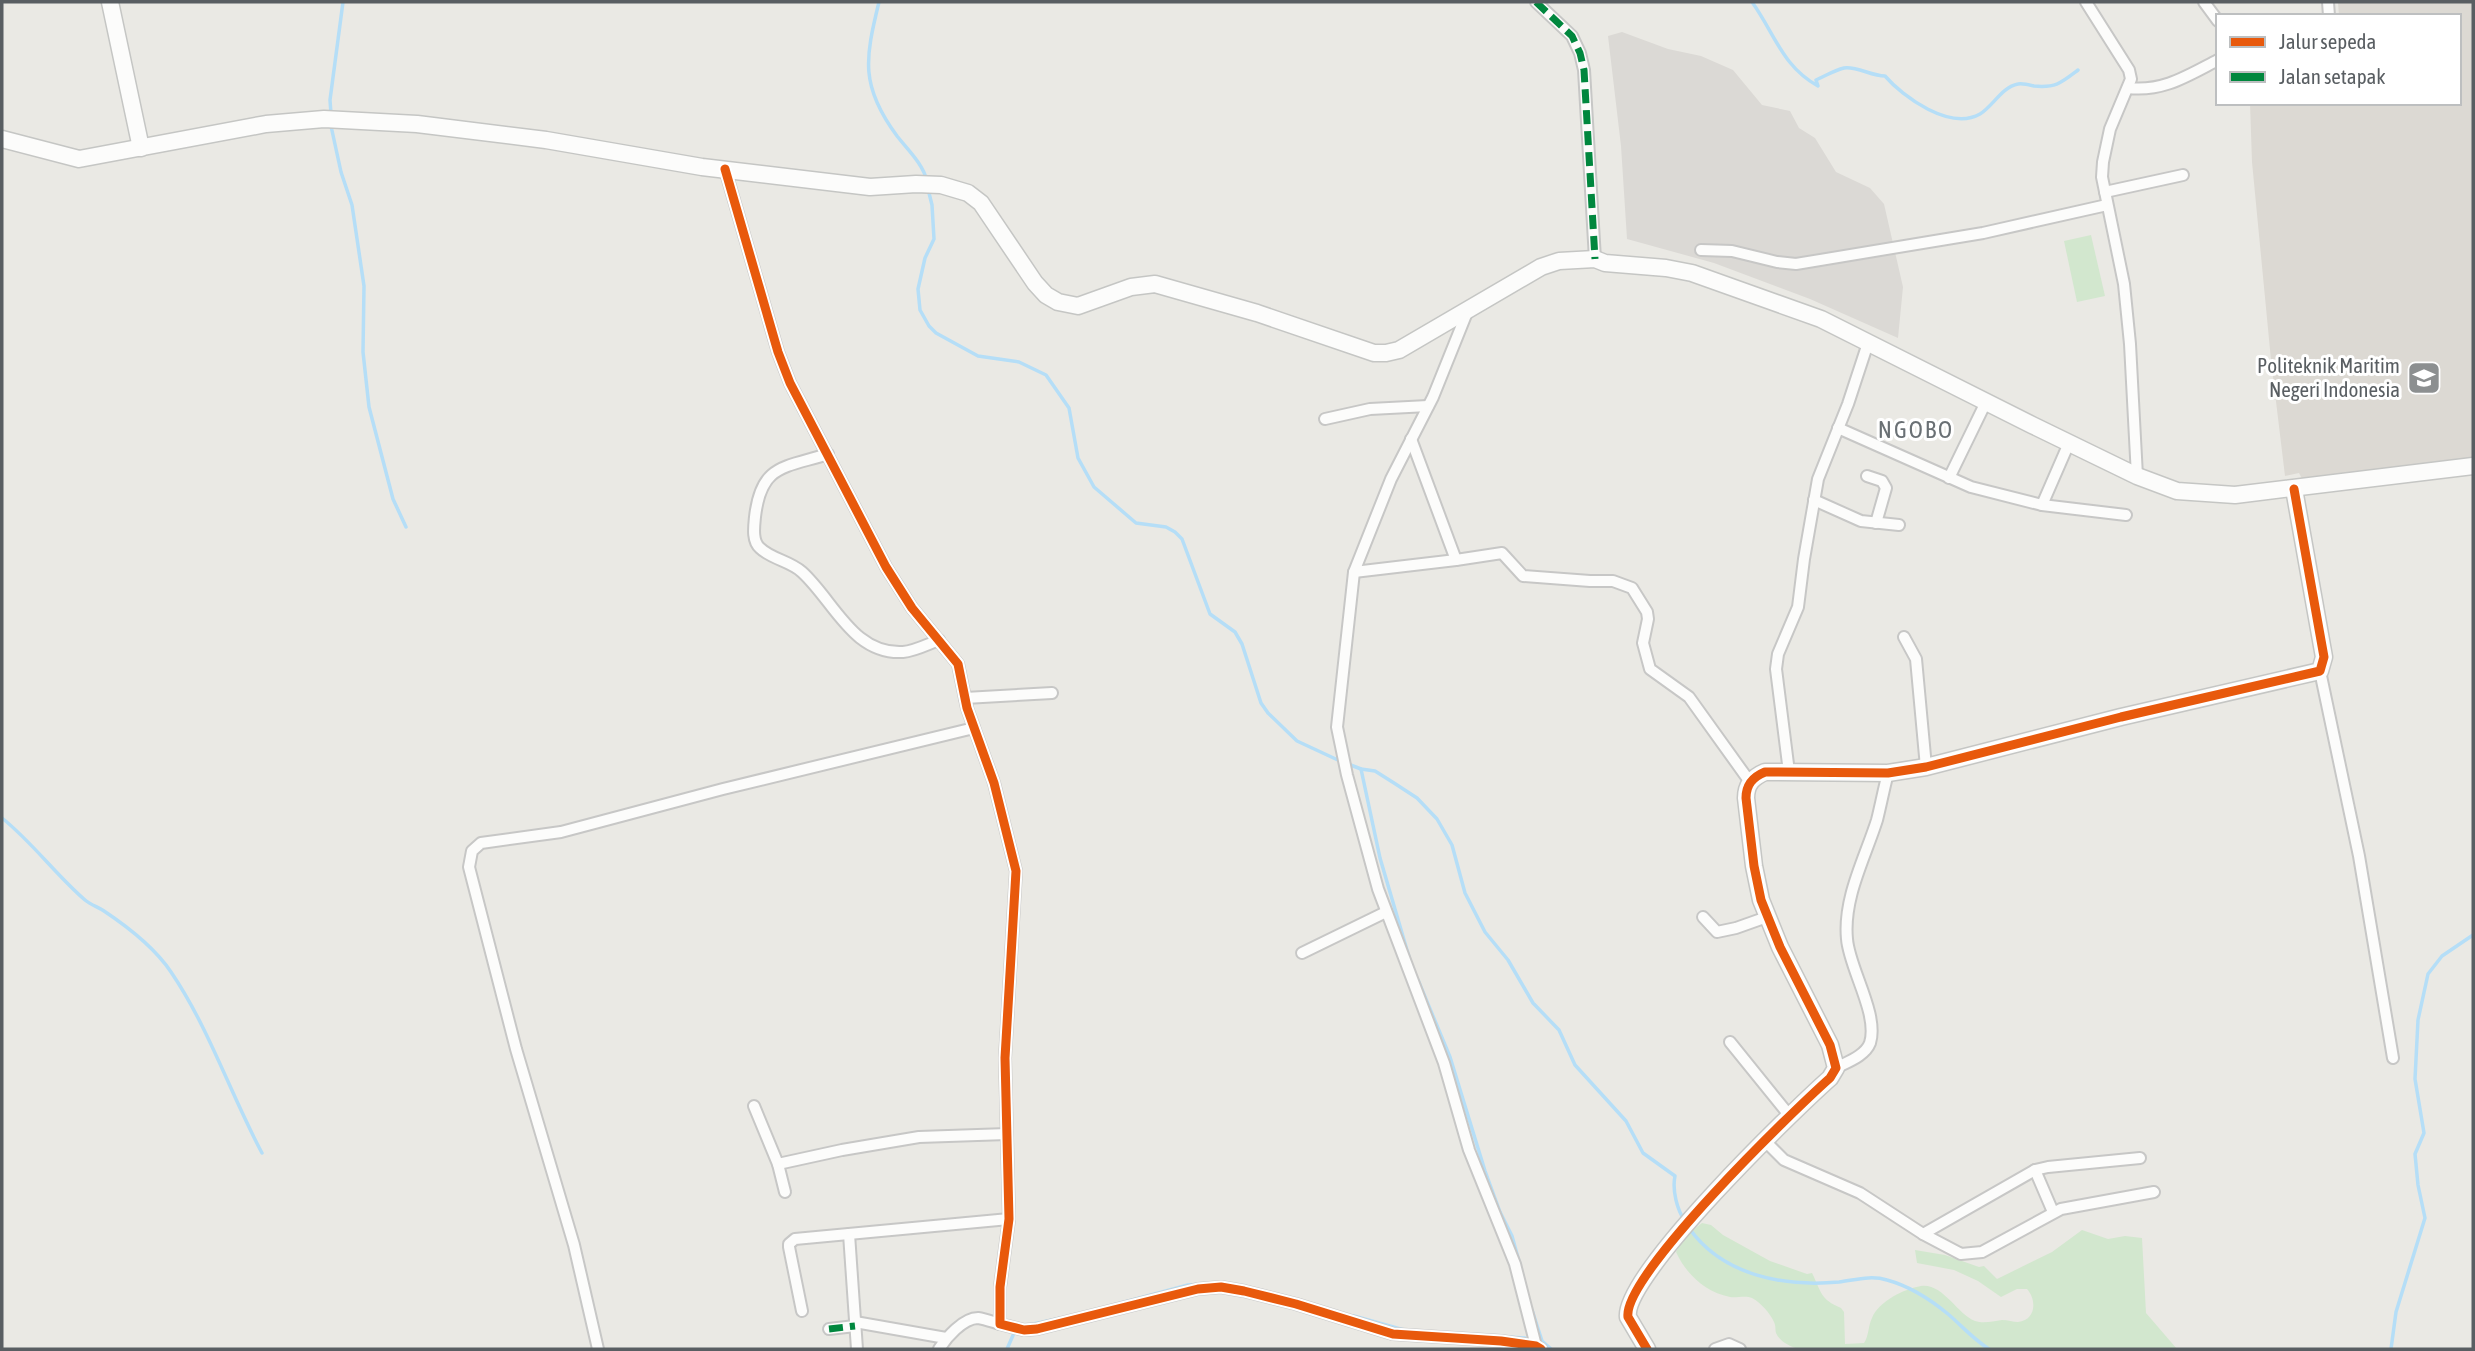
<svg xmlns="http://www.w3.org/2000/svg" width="2475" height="1351" viewBox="0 0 2475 1351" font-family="'Asap Condensed',sans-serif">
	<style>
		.industrial { fill: #dbd9d5 }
		.education { fill: #dcd9d3 }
		.green { fill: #d2e7ce }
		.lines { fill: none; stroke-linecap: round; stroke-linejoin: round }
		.stream { stroke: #b5def7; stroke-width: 3.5 }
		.street-casing { stroke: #c7c7c6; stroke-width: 14 }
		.secondary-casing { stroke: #c5c6c4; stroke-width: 19 }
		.street { stroke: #fcfcfb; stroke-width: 10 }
		.secondary { stroke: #fcfcfb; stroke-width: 16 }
		.quiet { stroke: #00873e; stroke-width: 7; stroke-dasharray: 14 7; stroke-linecap: butt }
		.cycleway-casing { stroke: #fff; stroke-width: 13 }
		.cycleway { stroke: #e8590c; stroke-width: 9 }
		.labels { text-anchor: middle; stroke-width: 6; stroke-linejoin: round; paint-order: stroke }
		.poi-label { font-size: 21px; fill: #595e62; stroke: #fff; text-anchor: end }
		.quarter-label { font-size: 24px; letter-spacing: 2px; fill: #6a7074; stroke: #fff }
	</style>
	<rect width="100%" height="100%" fill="#eae9e4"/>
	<polygon class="industrial" points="1622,32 1668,49 1701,56 1733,70 1762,105 1790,111 1799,128 1815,138 1836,172 1870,188 1884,204 1903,287 1898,338 1810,299 1714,263 1627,239 1621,146 1608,36"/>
	<polygon class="education" points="2338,2 2473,2 2473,472 2309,492 2299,473 2285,476 2271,360 2252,162 2250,103 2459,103 2459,16 2339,16"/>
	<g class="green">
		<polygon points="2091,235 2105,296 2077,302 2064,241"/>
		<path d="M 1702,1223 L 1711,1225 L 1723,1235 L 1770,1261 L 1807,1274 L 1812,1273 C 1822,1293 1820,1299 1841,1308 L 1844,1312 L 1845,1344 L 1864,1343 C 1869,1336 1868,1326 1872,1318 C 1879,1301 1904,1289 1921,1286 C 1943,1283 1957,1314 1975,1321 C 1984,1324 1993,1321 2002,1320 C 2008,1320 2013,1322 2018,1322 C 2036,1320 2037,1300 2027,1289 L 2017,1289 L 2001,1297 L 1978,1281 L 1954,1270 L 1917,1263 L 1915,1250 L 1945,1255 L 1979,1267 L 1984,1266 L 1997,1279 L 2052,1252 L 2082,1230 L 2108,1239 L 2125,1236 L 2142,1238 L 2146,1313 L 2177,1349 L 1798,1349 C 1790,1346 1780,1342 1776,1333 C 1775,1329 1776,1326 1774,1322 C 1770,1313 1761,1303 1752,1298 C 1746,1295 1737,1298 1730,1297 C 1705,1292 1686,1274 1676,1252 L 1685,1236 Z"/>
	</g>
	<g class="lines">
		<g class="stream">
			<path d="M 879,2 C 865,59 860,86 897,136 C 908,150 923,164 927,181"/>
			<path d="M 1752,2 C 1775,34 1782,66 1818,86 L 1816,80 C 1825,76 1835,70 1844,68 C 1857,66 1871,76 1885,76 C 1903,97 1950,131 1980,114 C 1993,106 2002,87 2018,84 C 2022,83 2030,85 2034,86 C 2056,88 2061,83 2078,70"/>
			<polyline points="331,114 330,100 343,2"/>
			<polyline points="331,126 341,172 352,205 364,286 363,352 369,407 393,499 406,527"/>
			<polyline points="928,189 932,205 934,239 925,258 918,289 920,310 929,326 936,333 978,356 1019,362 1046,375 1069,408 1078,458 1094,487 1136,523 1166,527 1175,532 1182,539 1210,614 1235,632 1242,644 1261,703 1268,713 1297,741 1340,761"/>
			<path d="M 1348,764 L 1361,769 L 1375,771 L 1394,783 L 1417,798 L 1437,819 L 1452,845 L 1465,893 L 1485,932 L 1508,960 L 1533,1003 L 1559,1030 L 1575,1065 L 1626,1121 L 1643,1153 L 1675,1176 C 1672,1190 1677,1210 1685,1221"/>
			<polyline points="1361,769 1380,858 1409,957"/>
			<path d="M 2,818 C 32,842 56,875 85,900 C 91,905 98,907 104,911 C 128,927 155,948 171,972 C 209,1028 230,1093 262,1153"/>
			<polyline points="1418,980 1450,1057 1485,1171 1500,1212 1512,1236 1520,1265"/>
			<path d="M 1689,1228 C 1723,1276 1784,1287 1839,1282 C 1855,1280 1871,1275 1887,1280 C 1909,1286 1931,1300 1948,1314 C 1962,1326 1973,1339 1989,1349"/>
			<polyline points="1106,1307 1188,1285 1218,1283"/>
			<polyline points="1532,1310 1542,1341 1551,1349"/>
			<polyline points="1354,1316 1404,1330"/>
			<polyline points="1024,1326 1061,1318"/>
			<polyline points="1506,1337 1525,1338"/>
			<polyline points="1007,1349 1014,1333 1018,1331"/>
			<polyline points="2391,1349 2396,1312 2425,1218 2418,1185 2415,1154 2424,1133 2415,1079 2418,1020 2428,974 2442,956 2473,935"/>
		</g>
		<defs>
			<g id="street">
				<polyline points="1536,2 1572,36 1580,53 1584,70 1595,259"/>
				<polyline points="2086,2 2129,70 2131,79 2110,129 2103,162 2102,177 2124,284 2130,344 2137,476"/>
				<polyline points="2204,2 2218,21"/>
				<polyline points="2328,2 2329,16"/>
				<path d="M 2128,88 C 2163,92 2187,76 2218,60"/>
				<polyline points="725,169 778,352 790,383 886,567 912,608 958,664 967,708 994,783 1016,871 1005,1058 1009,1219 1000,1287 1000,1324 1024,1330 1037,1329 1198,1289 1221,1287 1244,1291 1296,1304 1393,1334 1501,1341 1536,1346 1541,1349"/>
				<polyline points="2105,192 2183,175"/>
				<polyline points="1701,250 1732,251 1777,262 1796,264 1983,233 2107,205"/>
				<polyline points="1468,310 1433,397 1391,479 1354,572 1337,727 1347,775 1378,889 1444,1063 1469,1150 1515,1264 1536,1346"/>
				<polyline points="1325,419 1370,409 1428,406"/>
				<polyline points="1838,428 1971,487 2042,505 2126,515"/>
				<polyline points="1411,439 1456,560 1502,553 1523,576 1590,581 1613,581 1632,588 1647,612 1648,619 1643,643 1650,669 1689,697 1750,782"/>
				<path d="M 828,454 C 784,468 761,464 755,517 C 754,527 752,541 760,548 C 771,559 790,561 802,572 C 834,601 853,655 903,652 C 915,651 928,644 939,640"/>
				<polyline points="1867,476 1882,481 1886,488 1876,523"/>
				<polyline points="1949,478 1986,402"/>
				<polyline points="1814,500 1861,521 1899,525"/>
				<polyline points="2042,505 2069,443"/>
				<polyline points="1354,572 1456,560"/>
				<polyline points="1904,637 1916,659 1926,767"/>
				<polyline points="2320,671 2359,856 2393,1058"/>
				<polyline points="965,698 1052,693"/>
				<polyline points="1789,772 1776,669 1778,654 1798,607 1804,559 1818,479 1848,404 1868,343"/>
				<polyline points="1703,917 1717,932 1736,928 1767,917"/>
				<polyline points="1302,953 1386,912"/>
				<polyline points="1730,1042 1789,1115"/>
				<path d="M 1836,1068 C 1847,1062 1865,1056 1870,1043 C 1879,1014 1849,968 1847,939 C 1843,898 1865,858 1877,820 C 1881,804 1884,788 1888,773"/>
				<polyline points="754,1106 778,1164 842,1150 919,1137 1007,1134"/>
				<polyline points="1765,1141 1784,1160 1860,1193 1923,1234 1961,1254 1982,1252 2061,1209 2154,1192"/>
				<polyline points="778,1164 785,1192"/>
				<polyline points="2035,1170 2053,1212"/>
				<polyline points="849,1234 857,1349"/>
				<polyline points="1923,1234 2035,1170 2048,1167 2140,1158"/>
				<polyline points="802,1311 789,1247 789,1244 795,1239 1009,1219"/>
				<polyline points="855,1322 946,1338"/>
				<polyline points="829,1329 855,1326"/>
				<polyline points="598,1349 574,1245 516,1049 469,867 472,851 481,843 561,832 723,789 974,728"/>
				<path d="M 939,1349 C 946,1338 963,1318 978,1318 C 985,1319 993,1322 1000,1324"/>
				<polyline points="1715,1349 1729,1344 1740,1349"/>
			</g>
			<g id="secondary">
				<polyline points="110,2 141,148"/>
				<polyline points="2,139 79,159 266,124 324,119 417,124 546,140 702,167 870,187 916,184 941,185 968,193 981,203 1035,283 1046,295 1058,302 1078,306 1131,287 1155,284 1257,313 1374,353 1386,353 1399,350 1541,267 1559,261 1595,259 1605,263 1666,268 1692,273 1821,319 2032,425 2137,476 2177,491 2235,495 2473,466"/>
				<path d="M 1647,1349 L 1628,1317 C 1622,1276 1794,1110 1830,1078 L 1836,1068 L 1830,1045 L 1780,947 L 1761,900 L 1754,866 L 1746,798 C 1746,784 1753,777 1765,772 L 1888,773 L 1926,767 L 2121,717 L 2320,671 L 2324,657 L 2294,489"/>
			</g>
		</defs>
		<use href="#street" class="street-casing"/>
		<use href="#secondary" class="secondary-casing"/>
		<use href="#street" class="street"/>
		<use href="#secondary" class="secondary"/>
		<g class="quiet">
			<polyline points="1536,2 1572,36 1580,53 1584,70 1595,259"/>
			<polyline points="829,1329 855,1326"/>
		</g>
		<defs>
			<g id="cycleway">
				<polyline points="725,169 778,352 790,383 886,567 912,608 958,664 967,708 994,783 1016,871 1005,1058 1009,1219 1000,1287 1000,1324 1024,1330 1037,1329 1198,1289 1221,1287 1244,1291 1296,1304 1393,1334 1501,1341 1536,1346 1541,1349"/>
				<path d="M 1647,1349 L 1628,1317 C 1622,1276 1794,1110 1830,1078 L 1836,1068 L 1830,1045 L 1780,947 L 1761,900 L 1754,866 L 1746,798 C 1746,784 1753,777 1765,772 L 1888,773 L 1926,767 L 2121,717 L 2320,671 L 2324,657 L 2294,489"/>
			</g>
		</defs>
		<use href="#cycleway" class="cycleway-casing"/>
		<use href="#cycleway" class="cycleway"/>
	</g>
	<defs>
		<symbol id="university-square" viewBox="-11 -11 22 22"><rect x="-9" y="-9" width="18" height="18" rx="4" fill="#8c8f90" stroke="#fff"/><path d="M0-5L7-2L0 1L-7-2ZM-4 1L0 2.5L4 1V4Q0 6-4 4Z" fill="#fff"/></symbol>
	</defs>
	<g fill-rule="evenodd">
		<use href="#university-square" x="2405" y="359" width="38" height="38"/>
	</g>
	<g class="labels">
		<g class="poi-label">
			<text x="2400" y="373">Politeknik Maritim<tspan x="2400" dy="24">Negeri Indonesia</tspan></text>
		</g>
		<g class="quarter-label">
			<text x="1916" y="438">NGOBO</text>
		</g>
	</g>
	<rect width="2475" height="1351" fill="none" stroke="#595e62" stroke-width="7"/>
	<rect x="2216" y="14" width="245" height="91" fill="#ffffff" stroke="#bdbfc0" stroke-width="2"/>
	<rect x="2230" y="37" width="35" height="10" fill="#e8590c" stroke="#bdbfc0" stroke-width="2"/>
	<text x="2279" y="49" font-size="21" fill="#595e62">Jalur sepeda</text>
	<rect x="2230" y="72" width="35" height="10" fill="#00873e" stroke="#bdbfc0" stroke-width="2"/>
	<text x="2279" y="84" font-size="21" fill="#595e62">Jalan setapak</text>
</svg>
